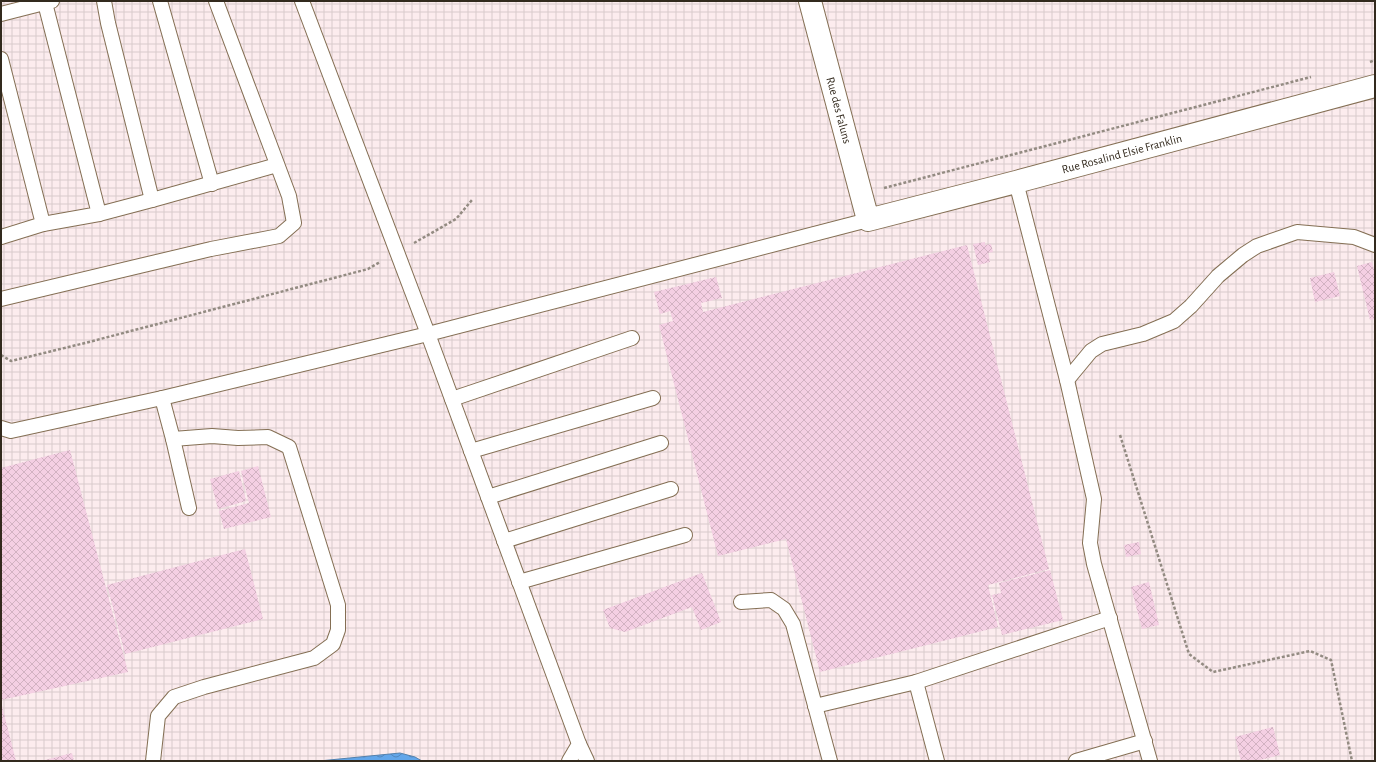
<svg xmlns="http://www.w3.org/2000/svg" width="1376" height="762" viewBox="0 0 1376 762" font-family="'Alegreya Sans',sans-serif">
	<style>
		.industrial { fill: url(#industrial-grid) }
		.water { fill: url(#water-waves); stroke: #5481ad }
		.building { fill: url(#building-cross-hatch) }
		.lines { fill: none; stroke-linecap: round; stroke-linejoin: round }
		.lane-casing { stroke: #846f54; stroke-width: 16 }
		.street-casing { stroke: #846f54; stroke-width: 24 }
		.path { stroke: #938b82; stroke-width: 2.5; stroke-dasharray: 3 2; stroke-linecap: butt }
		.lane { stroke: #fff; stroke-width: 14 }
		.street { stroke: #fff; stroke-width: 22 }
		.labels { text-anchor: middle; stroke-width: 3.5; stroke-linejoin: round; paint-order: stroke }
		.street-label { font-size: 12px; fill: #332a1e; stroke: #fff }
	</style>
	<defs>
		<pattern id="industrial-grid" width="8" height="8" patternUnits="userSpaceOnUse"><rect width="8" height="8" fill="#fcecee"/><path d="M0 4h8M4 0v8" fill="none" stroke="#d8cbcc"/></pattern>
		<pattern id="water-waves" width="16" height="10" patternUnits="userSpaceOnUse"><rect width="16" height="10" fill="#62a6ea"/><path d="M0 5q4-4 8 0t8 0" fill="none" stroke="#5187bd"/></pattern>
		<pattern id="building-cross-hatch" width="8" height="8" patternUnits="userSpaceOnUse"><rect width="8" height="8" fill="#f4cfe3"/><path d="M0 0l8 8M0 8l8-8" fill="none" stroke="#d2b2c2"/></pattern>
	</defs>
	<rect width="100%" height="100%" fill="#fef9f3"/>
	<rect class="industrial" x="1" y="1" width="1374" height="760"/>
	<polygon class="water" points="400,753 415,757 422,761 319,761"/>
	<g class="building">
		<polygon points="985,242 985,245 991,244 993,252 988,253 990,262 978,265 973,244"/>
		<polygon points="967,245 1049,569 988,585 998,627 820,672 786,539 718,556 659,325 673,321 670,311 660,314 654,292 716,277 722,298 701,303 703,312"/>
		<polygon points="1372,262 1375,274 1375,319 1370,320 1357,266"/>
		<polygon points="1334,272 1340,296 1315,302 1310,278"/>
		<polygon points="70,450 128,672 1,700 1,468"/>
		<polygon points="258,466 271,517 224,529 219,511 249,503 241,471"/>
		<polygon points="239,471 246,501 218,509 210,479"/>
		<polygon points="1139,542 1141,554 1126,557 1124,545"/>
		<polygon points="245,549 263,619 125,654 107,585"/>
		<polygon points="1050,570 1063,620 1002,635 992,595 1001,593 999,583"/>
		<polygon points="702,573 721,622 701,630 692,607 625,632 610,628 603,610"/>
		<polygon points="1149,582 1159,625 1142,629 1131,587"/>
		<polygon points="1,706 2,706 16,761 1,761"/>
		<polygon points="1273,727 1280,755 1256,761 1241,761 1235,737"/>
		<polygon points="72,753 74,761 45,761 45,760"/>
	</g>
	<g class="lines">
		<defs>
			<g id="lane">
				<polyline points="104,1 108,23 152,200 277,165"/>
				<polyline points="160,1 212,184"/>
				<polyline points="302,1 428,334 579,744 569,761"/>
				<polyline points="1,14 52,1"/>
				<polyline points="1,59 43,224 1,237"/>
				<polyline points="1016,182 1067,380 1094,499 1090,543 1094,564 1150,761"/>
				<polyline points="99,214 152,200"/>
				<polyline points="43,224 99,214 45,3"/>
				<polyline points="1,299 211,249 279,236 294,223 289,196 216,1"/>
				<polyline points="1067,380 1091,351 1102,344 1143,334 1174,321 1191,306 1218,276 1243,255 1257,246 1297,232 1354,237 1375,245"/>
				<polyline points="452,399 632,338"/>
				<polyline points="1,428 11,431 162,398 428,334 868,220"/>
				<polyline points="173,439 189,508"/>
				<polyline points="471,451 653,398"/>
				<polyline points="488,497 661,443"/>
				<polyline points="504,541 671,489"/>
				<polyline points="519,582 685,535"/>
				<polyline points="741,602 771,600 784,609 793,624 830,761"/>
				<polyline points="916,682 937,761"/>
				<polyline points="815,706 916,682 1110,618"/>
				<polyline points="579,744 587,761"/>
				<polyline points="153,761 158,716 174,697 204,687 314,658 333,644 338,630 338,605 289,447 268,437 238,438 212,436 173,439 162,398"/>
				<polyline points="1076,761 1145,741"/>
			</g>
			<g id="street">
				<path id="s1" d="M 810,1 L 868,220 L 1016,182 L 1375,86"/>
			</g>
		</defs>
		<use href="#lane" class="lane-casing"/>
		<use href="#street" class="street-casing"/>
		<g class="path">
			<polyline points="1370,62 1375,60"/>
			<polyline points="884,188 1311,77"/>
			<polyline points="414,243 456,219 472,200"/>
			<polyline points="1,355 11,361 85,343 368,269 380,262"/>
			<polyline points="1120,435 1189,654 1213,672 1310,651 1331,660 1352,761"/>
		</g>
		<use href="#lane" class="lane"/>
		<use href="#street" class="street"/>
	</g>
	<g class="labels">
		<g class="street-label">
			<text dy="4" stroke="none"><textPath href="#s1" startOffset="113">Rue des Faluns</textPath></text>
			<text dy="4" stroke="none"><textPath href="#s1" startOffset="489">Rue Rosalind Elsie Franklin</textPath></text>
		</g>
	</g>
	<rect width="1376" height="762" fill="none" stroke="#332a1e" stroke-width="4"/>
</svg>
